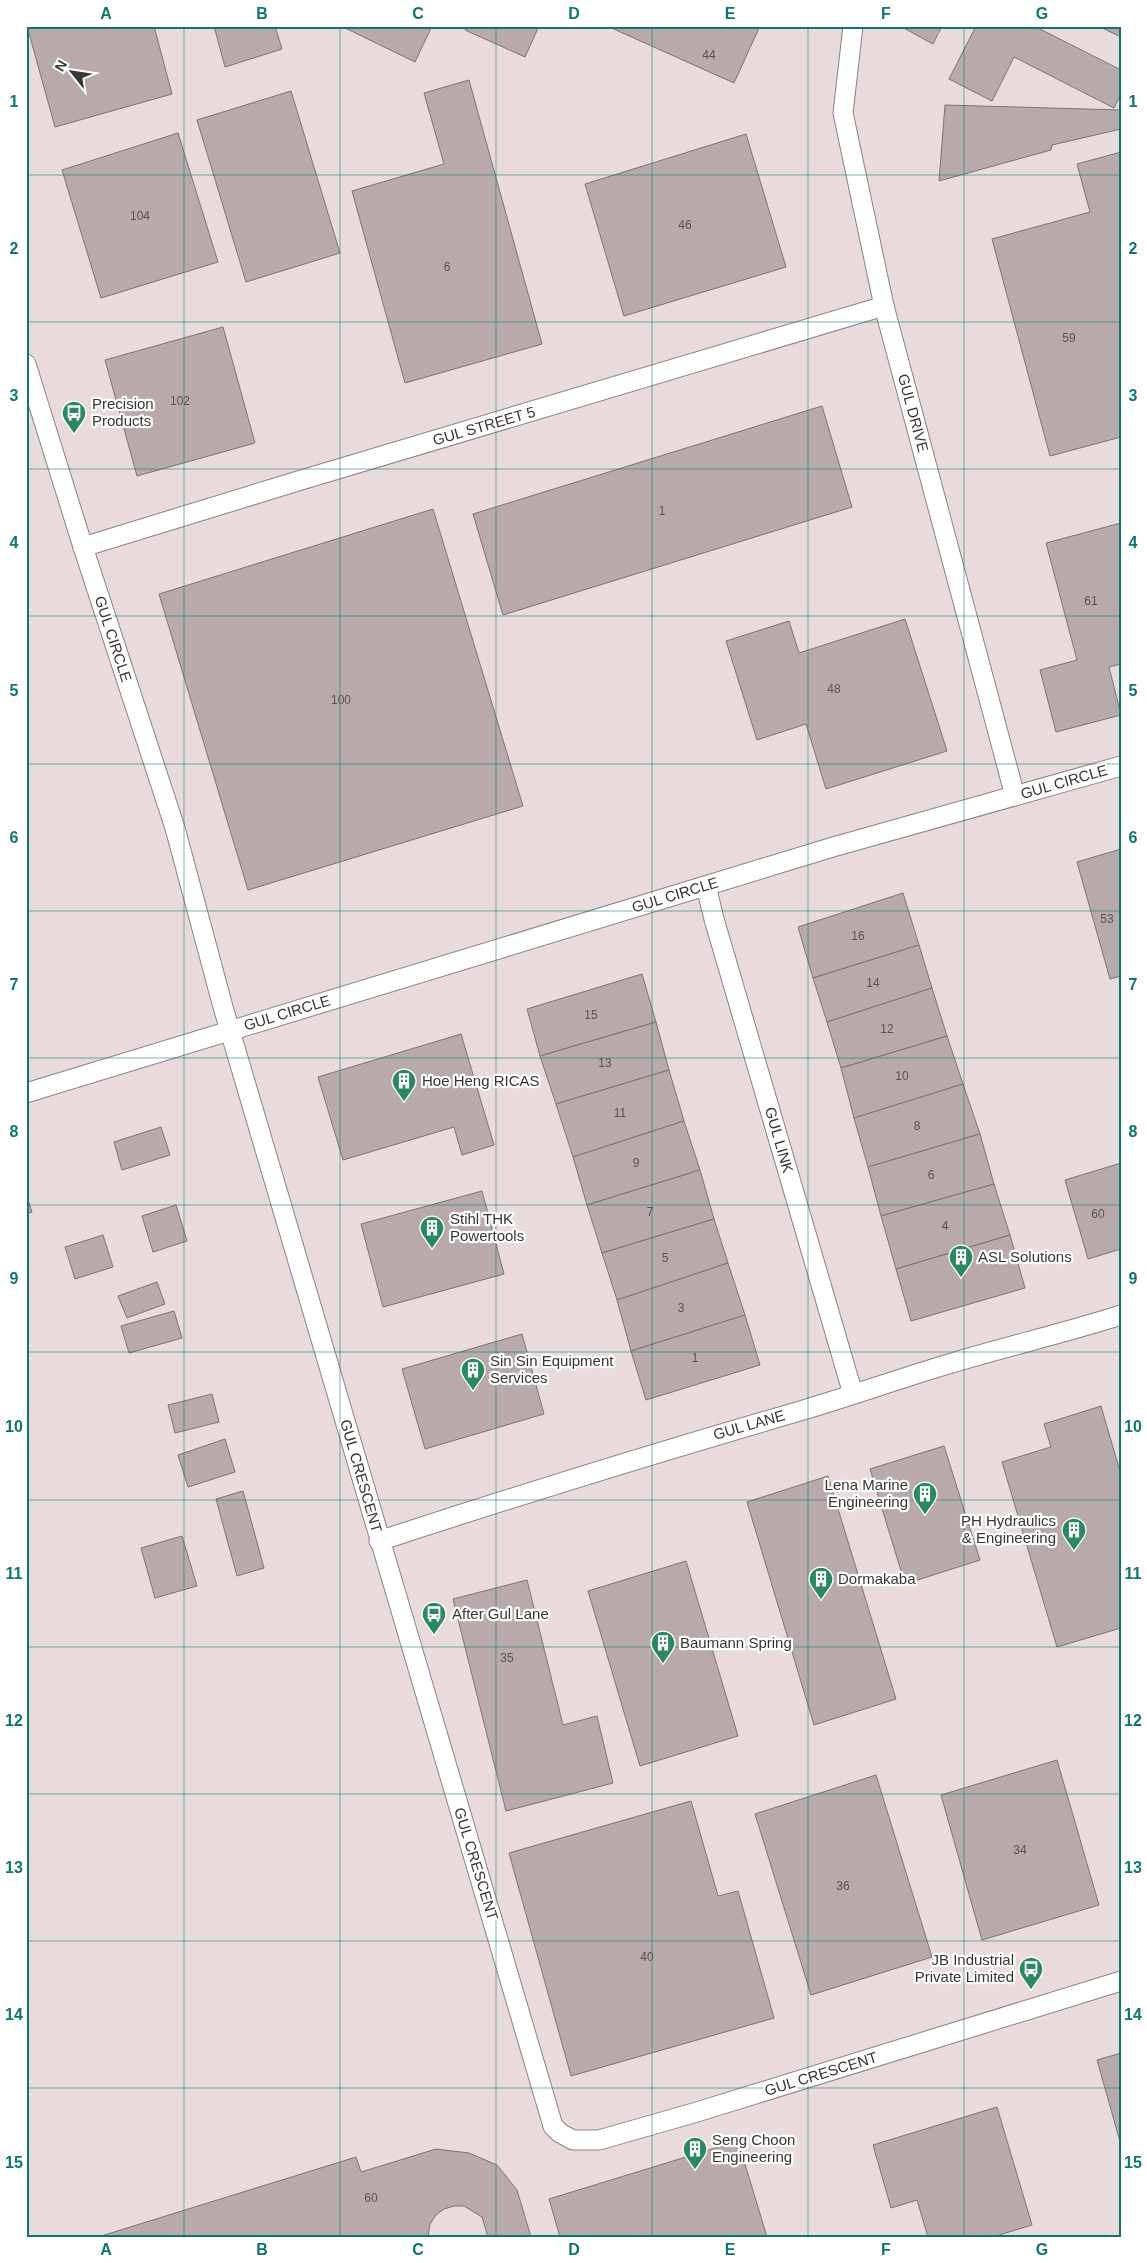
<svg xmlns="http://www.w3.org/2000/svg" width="1147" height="2263" viewBox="0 0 1147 2263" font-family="Arial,sans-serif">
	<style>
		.building { fill: #b8aaab; stroke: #7f7274 }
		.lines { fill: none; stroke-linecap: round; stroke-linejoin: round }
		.street-casing { stroke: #8e8182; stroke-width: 21 }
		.street { stroke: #fff; stroke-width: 19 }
		.grid { fill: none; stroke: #0f766e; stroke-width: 1; stroke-opacity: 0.55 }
		.labels { text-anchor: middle; stroke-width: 4.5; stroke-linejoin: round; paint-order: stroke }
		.number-label { font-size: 12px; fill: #5a5252 }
		.poi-label { font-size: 15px; fill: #3a3535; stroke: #fff; text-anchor: start }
		.street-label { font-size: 15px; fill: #3a3535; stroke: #fff }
		.neatline { fill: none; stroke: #0f766e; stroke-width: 2 }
		.grid-label { font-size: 16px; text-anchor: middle; font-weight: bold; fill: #0f766e }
	</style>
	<rect width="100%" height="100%" fill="#e9dadc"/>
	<g class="building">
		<polygon points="27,26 154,26 172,94 55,127"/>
		<polygon points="214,26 275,26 282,49 225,67"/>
		<polygon points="341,26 432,26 415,62"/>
		<polygon points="467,26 539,26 525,57 465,30"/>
		<polygon points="607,26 760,26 734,83"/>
		<polygon points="900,26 942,26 933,44"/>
		<polygon points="976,26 1034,26 1121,70 1121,94 1114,108 1014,57 992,101 949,79"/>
		<polygon points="1098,26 1121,26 1121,37"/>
		<polygon points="469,80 542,344 405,383 352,191 444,164 424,93"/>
		<polygon points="291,91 340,253 246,282 197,120"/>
		<polygon points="945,105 1121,110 1121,129 1052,145 1051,150 939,181"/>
		<polygon points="178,133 218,262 101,298 62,170"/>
		<polygon points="746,134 786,267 624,316 585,184"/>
		<polygon points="1121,152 1121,437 1050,456 992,239 1090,212 1077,164"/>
		<polygon points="223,327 255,443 137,476 105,360"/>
		<polygon points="822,406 852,507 503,615 473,514"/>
		<polygon points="433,509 523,806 248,890 159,594"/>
		<polygon points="1121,523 1121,664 1109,667 1121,715 1056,732 1040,670 1077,660 1046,543"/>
		<polygon points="905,619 947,751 826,789 806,724 757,740 726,641 789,621 799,653"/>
		<polygon points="1121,849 1121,976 1110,979 1077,862"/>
		<polygon points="903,893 919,945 813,978 798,927"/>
		<polygon points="919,945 932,988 827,1022 813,978"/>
		<polygon points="642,974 656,1022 540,1056 527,1009"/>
		<polygon points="932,988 947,1036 841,1068 827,1022"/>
		<polygon points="656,1022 669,1070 556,1104 540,1056"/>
		<polygon points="461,1034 494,1145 462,1155 454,1127 343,1160 318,1077"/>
		<polygon points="947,1036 963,1084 854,1118 841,1068"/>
		<polygon points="669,1070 684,1121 573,1157 556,1104"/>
		<polygon points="963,1084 980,1134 868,1167 854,1118"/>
		<polygon points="684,1121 700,1170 587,1205 573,1157"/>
		<polygon points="161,1127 170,1155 122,1170 114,1142"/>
		<polygon points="980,1134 994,1184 881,1216 868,1167"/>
		<polygon points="1121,1163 1121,1249 1088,1259 1065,1180"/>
		<polygon points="700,1170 714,1219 602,1253 587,1205"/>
		<polygon points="994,1184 1010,1235 896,1269 881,1216"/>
		<polygon points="482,1191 504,1274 383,1307 361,1224"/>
		<polygon points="26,1194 32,1212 26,1214"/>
		<polygon points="176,1205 187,1241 153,1252 142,1216"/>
		<polygon points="714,1219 728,1263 617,1300 602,1253"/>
		<polygon points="103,1235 113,1267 75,1279 65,1247"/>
		<polygon points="1010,1235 1025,1288 911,1321 896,1269"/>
		<polygon points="728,1263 745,1315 631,1351 617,1300"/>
		<polygon points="157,1282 165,1304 127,1318 118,1296"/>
		<polygon points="174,1311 182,1338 129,1353 121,1326"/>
		<polygon points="745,1315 760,1365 646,1400 631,1351"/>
		<polygon points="522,1334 544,1414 425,1449 402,1369"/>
		<polygon points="212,1394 219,1422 175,1433 168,1405"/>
		<polygon points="1101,1406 1121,1475 1121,1628 1057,1647 1002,1462 1051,1447 1044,1424"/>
		<polygon points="225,1439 235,1472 188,1487 178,1455"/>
		<polygon points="944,1446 980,1560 905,1584 870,1469"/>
		<polygon points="828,1476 896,1699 814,1725 747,1502"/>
		<polygon points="243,1491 264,1568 237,1576 216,1499"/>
		<polygon points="182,1536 197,1586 155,1598 141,1548"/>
		<polygon points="686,1561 738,1736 640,1766 588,1591"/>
		<polygon points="527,1580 563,1725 597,1716 613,1783 506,1811 453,1599"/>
		<polygon points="1057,1760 1099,1905 982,1940 941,1795"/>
		<polygon points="876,1775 932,1957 811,1995 755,1814"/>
		<polygon points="691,1801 718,1896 738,1891 774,2018 571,2076 509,1853"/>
		<polygon points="1121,2053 1121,2145 1097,2060"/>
		<polygon points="997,2107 1032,2225 993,2237 928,2237 917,2200 891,2208 873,2145"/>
		<polygon points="738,2141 767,2237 560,2237 549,2199"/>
		<polygon points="436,2149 469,2153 497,2165 517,2190 531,2237 488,2237 482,2217 464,2206 454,2206 444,2209 436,2215 430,2224 428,2237 98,2237 356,2157 361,2172"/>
	</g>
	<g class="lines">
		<defs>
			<g id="street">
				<polyline points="853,26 843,113 884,306 1015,796"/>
				<polyline points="26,364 83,547 175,828 223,1007 553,2126 560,2133 573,2140 599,2140 697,2112 1121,1981"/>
				<polyline points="83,547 298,481 884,306"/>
				<polyline points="706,886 714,919 853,1394"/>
				<polyline points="26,1093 833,847 1121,766"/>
				<path d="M 379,1541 C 519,1495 659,1452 800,1411 C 851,1396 901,1378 952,1363 C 1008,1346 1065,1333 1121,1315"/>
			</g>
		</defs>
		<use href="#street" class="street-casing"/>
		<use href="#street" class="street"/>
	</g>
	<path class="grid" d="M 184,26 L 184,2237M 340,26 L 340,2237M 496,26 L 496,2237M 652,26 L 652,2237M 808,26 L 808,2237M 964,26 L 964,2237M 26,175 L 1121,175M 26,322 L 1121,322M 26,469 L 1121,469M 26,616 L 1121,616M 26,764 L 1121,764M 26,911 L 1121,911M 26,1058 L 1121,1058M 26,1205 L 1121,1205M 26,1352 L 1121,1352M 26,1500 L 1121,1500M 26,1647 L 1121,1647M 26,1794 L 1121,1794M 26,1941 L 1121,1941M 26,2088 L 1121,2088"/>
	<defs>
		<symbol id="bus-pin" viewBox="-11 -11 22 30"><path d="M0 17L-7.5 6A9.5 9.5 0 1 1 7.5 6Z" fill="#2c885e" stroke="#fff"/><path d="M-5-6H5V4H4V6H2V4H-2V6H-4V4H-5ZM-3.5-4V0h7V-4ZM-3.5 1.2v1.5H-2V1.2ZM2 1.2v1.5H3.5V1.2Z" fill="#fff"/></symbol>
		<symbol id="building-pin" viewBox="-11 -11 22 30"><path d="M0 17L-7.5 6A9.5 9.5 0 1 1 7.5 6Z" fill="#2c885e" stroke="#fff"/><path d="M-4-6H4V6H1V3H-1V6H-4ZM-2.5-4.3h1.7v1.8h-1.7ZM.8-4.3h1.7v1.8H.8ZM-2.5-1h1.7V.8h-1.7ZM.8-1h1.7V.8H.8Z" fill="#fff"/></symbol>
	</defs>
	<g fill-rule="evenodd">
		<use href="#bus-pin" x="60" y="399" width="28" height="38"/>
		<use href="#building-pin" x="390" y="1067" width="28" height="38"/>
		<use href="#building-pin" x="418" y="1214" width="28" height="38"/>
		<use href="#building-pin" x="947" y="1243" width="28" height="38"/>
		<use href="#building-pin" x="459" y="1356" width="28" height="38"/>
		<use href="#building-pin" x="911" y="1480" width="28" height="38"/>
		<use href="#building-pin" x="1060" y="1516" width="28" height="38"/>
		<use href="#building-pin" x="807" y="1565" width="28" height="38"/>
		<use href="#bus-pin" x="420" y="1600" width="28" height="38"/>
		<use href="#building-pin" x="649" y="1629" width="28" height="38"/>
		<use href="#bus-pin" x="1017" y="1955" width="28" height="38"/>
		<use href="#building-pin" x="681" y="2135" width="28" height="38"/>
	</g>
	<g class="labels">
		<g class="number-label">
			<text x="709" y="59">44</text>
			<text x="140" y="220">104</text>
			<text x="685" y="229">46</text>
			<text x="447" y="271">6</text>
			<text x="1069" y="342">59</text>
			<text x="180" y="405">102</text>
			<text x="662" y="515">1</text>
			<text x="1091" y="605">61</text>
			<text x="834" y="693">48</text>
			<text x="341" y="704">100</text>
			<text x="1107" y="923">53</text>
			<text x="858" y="940">16</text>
			<text x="873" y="987">14</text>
			<text x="591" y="1019">15</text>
			<text x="887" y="1033">12</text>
			<text x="605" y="1067">13</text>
			<text x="902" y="1080">10</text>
			<text x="620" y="1117">11</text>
			<text x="917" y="1130">8</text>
			<text x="636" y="1167">9</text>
			<text x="931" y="1179">6</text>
			<text x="650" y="1216">7</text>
			<text x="1098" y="1218">60</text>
			<text x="945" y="1230">4</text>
			<text x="665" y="1262">5</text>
			<text x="681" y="1312">3</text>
			<text x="695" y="1362">1</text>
			<text x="507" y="1662">35</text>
			<text x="1020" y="1854">34</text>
			<text x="843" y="1890">36</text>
			<text x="647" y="1961">40</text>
			<text x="371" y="2202">60</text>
		</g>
		<g class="poi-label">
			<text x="92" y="409">Precision<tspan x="92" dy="17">Products</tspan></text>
			<text x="422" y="1086">Hoe Heng RICAS</text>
			<text x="450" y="1224">Stihl THK<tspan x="450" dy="17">Powertools</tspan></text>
			<text x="978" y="1262">ASL Solutions</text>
			<text x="490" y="1366">Sin Sin Equipment<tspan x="490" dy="17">Services</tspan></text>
			<text x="908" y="1490" text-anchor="end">Lena Marine<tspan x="908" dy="17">Engineering</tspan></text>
			<text x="1056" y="1526" text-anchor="end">PH Hydraulics<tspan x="1056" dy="17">&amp; Engineering</tspan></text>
			<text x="838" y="1584">Dormakaba</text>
			<text x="452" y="1619">After Gul Lane</text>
			<text x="680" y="1648">Baumann Spring</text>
			<text x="1014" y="1965" text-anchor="end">JB Industrial<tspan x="1014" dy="17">Private Limited</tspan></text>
			<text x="712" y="2145">Seng Choon<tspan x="712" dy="17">Engineering</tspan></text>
		</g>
		<g class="street-label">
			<text transform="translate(913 413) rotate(75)" y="5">GUL DRIVE</text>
			<text transform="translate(484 426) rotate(-16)" y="5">GUL STREET 5</text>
			<text transform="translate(113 639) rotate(72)" y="5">GUL CIRCLE</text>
			<text transform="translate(1064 782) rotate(-16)" y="5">GUL CIRCLE</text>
			<text transform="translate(675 895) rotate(-17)" y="5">GUL CIRCLE</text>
			<text transform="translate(287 1013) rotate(-17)" y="5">GUL CIRCLE</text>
			<text transform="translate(779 1140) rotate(74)" y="5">GUL LINK</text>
			<text transform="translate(749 1425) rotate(-16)" y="5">GUL LANE</text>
			<text transform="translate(361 1476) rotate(74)" y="5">GUL CRESCENT</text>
			<text transform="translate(476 1864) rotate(73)" y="5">GUL CRESCENT</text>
			<text transform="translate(821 2074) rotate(-17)" y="5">GUL CRESCENT</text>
		</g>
	</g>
	<rect width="1147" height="2263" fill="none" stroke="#ffffff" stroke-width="55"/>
	<g transform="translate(72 72) rotate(300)" stroke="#ffffff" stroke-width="4" paint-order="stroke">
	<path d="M0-4L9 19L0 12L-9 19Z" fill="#3a3535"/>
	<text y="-8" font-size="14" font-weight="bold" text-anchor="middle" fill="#3a3535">N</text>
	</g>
	<rect x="28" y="28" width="1092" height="2208" class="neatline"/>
	<g class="grid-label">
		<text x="106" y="19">A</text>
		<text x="262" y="19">B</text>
		<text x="418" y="19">C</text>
		<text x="574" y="19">D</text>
		<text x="730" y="19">E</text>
		<text x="886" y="19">F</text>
		<text x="1042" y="19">G</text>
		<text x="14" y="107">1</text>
		<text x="1133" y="107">1</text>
		<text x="14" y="254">2</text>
		<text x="1133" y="254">2</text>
		<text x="14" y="401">3</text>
		<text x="1133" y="401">3</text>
		<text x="14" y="548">4</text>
		<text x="1133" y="548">4</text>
		<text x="14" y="696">5</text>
		<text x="1133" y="696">5</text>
		<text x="14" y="843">6</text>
		<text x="1133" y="843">6</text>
		<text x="14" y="990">7</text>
		<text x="1133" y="990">7</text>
		<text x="14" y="1137">8</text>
		<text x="1133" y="1137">8</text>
		<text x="14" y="1284">9</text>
		<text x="1133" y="1284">9</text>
		<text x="14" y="1432">10</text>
		<text x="1133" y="1432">10</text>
		<text x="14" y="1579">11</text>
		<text x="1133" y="1579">11</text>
		<text x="14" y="1726">12</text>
		<text x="1133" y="1726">12</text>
		<text x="14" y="1873">13</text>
		<text x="1133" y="1873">13</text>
		<text x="14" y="2020">14</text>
		<text x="1133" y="2020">14</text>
		<text x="14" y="2168">15</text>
		<text x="1133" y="2168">15</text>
		<text x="106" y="2255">A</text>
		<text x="262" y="2255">B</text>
		<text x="418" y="2255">C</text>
		<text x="574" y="2255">D</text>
		<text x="730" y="2255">E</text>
		<text x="886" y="2255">F</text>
		<text x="1042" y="2255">G</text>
	</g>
</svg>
